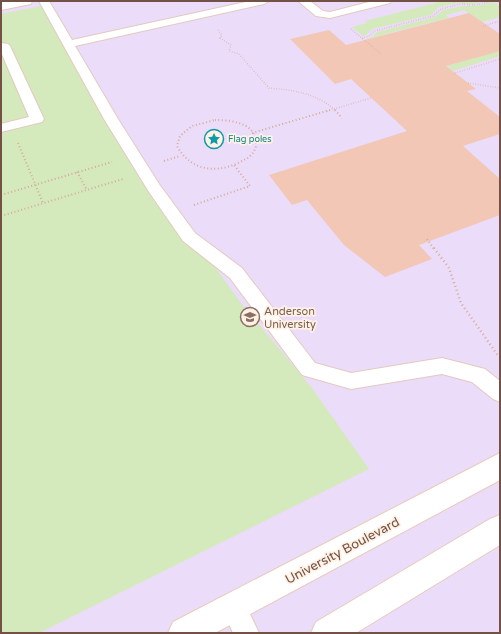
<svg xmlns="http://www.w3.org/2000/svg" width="501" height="634" viewBox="0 0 501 634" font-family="'Varela Round',sans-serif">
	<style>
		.education { fill: #ebdcf9 }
		.green { fill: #d4eabd }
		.building { fill: #f3c7b5 }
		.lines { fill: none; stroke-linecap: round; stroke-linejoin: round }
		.service-casing { stroke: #e3cabe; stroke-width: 2 }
		.minor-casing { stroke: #e3cabe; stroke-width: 2 }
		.secondary-casing { stroke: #e8cbba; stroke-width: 2 }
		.path-far2 { stroke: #d7aa99; stroke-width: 1.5; stroke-dasharray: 0.5 2; stroke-linecap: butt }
		.path-far1 { stroke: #d7aa99; stroke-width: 2; stroke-dasharray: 1 2.5; stroke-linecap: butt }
		.path { stroke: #d7aa99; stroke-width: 2.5; stroke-dasharray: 1 3; stroke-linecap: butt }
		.service { fill: #fff; fill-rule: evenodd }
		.minor { fill: #fff; fill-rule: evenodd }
		.secondary { fill: #fff; fill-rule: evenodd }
		.labels { text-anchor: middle; stroke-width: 3.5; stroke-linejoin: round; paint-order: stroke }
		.far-culture-label { font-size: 9px; fill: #0d838f; stroke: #fff2e5; text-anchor: start }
		.education-label { font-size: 11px; fill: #785e54; stroke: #fff2e5; text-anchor: start }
		.near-street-label { font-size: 13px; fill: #735146; stroke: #fff2e5 }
	</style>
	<rect width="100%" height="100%" fill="#fdeedf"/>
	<rect class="education" x="1" y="1" width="499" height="632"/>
	<g class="green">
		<polygon points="443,1 485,1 474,4 458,3 439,7 431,15 372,29 366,35 363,36 352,27 367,23 365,21"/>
		<polygon points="493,2 500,6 500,17 482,22 464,10 446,15 449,18 382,35 398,65 366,39 372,37 377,32 435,17 443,10 462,6 476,6"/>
		<polygon points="46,5 134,155 241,303 312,388 369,469 39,633 1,633 1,14"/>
		<polygon points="500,49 500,56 453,71 447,66"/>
	</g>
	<polygon class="building" points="469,13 500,34 500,51 446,66 476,89 467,91 500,117 500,134 463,146 500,179 500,215 419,245 432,259 385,277 344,245 307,200 292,205 269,175 407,131 351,79 335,84 290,39 329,30 346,45"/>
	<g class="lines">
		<defs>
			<g id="service">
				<polygon points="39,1 49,1 72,40 250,1 269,1 264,4 75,46 118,119 159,184 195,233 242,268 315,363 351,373 442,358 485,369 500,381 500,402 493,399 472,382 442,374 351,389 302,375 230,278 183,241 149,192 104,119"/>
				<polygon points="298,1 310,1 323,11 330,12 373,1 391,1 390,3 330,18 316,16"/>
				<polygon points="1,43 8,44 10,46 44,119 42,122 1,132 1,124 29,117 1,52"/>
				<polygon points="234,596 243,599 259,633 233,633 222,608 225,599"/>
			</g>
			<polygon id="minor" points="6,1 32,1 31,4 1,10 1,2"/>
			<g id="secondary">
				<polygon points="500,453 500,480 215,633 168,633 173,622"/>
				<polygon points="500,515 500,545 356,633 311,633 316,622 490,519"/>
			</g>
		</defs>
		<use href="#service" class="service-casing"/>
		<use href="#minor" class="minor-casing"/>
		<use href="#secondary" class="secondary-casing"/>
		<g class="path-far2">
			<polyline points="497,1 500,3"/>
			<polyline points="483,26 500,21"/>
			<polyline points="351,29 381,54"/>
			<path d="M 218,30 L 222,35 L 220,38 L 231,45 L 229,51 L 239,54 L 269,88 C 293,90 317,93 336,111"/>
			<polyline points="362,38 369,36 374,31 433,16 441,9 460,4 475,5 493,1"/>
			<polyline points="455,73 500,59"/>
			<polyline points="468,83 500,88"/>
			<polyline points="327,111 371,98"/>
		</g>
		<g class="path-far1">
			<polyline points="335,110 342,118"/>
			<path d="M 215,120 C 229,120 253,122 256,140 C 257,146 255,151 251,155 C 248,159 243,160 238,163 C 215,174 190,170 177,146 L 180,136 L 192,126 Z"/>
			<polyline points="252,133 330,110"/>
			<polyline points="18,143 43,203"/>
			<polyline points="164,161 180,156"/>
			<polyline points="77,172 87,190"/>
			<polyline points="1,195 112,162"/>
			<polyline points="194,205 250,186 234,165"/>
			<polyline points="1,216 123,179"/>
			<polyline points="427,239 434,249"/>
		</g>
		<polyline class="path" points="434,248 449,268 461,303 499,357"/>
		<use href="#service" class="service"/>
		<use href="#minor" class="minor"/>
		<use href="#secondary" class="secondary"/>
	</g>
	<defs>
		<symbol id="sight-ring" viewBox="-11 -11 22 22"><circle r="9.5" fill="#fff2e5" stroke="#0f9aa8" stroke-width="1.5"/><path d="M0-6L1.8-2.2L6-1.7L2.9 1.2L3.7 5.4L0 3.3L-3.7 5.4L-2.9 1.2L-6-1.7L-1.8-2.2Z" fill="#0f9aa8"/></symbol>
		<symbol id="university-ring" viewBox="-11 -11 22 22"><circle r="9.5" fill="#fff2e5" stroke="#8d6e63" stroke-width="1.5"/><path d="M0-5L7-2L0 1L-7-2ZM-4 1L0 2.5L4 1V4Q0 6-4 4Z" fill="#8d6e63"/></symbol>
	</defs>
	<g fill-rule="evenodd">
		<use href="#sight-ring" x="203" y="128" width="22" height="22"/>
		<use href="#university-ring" x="239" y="306" width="22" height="22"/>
	</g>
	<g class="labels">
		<g class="far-culture-label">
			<text x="228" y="142">Flag poles</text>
		</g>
		<g class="education-label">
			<text x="264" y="315">Anderson<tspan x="264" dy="13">University</tspan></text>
		</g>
		<g class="near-street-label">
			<text transform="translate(342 550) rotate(-28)" y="5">University Boulevard</text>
		</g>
	</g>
	<rect width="501" height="634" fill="none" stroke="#735146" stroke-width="4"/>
</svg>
